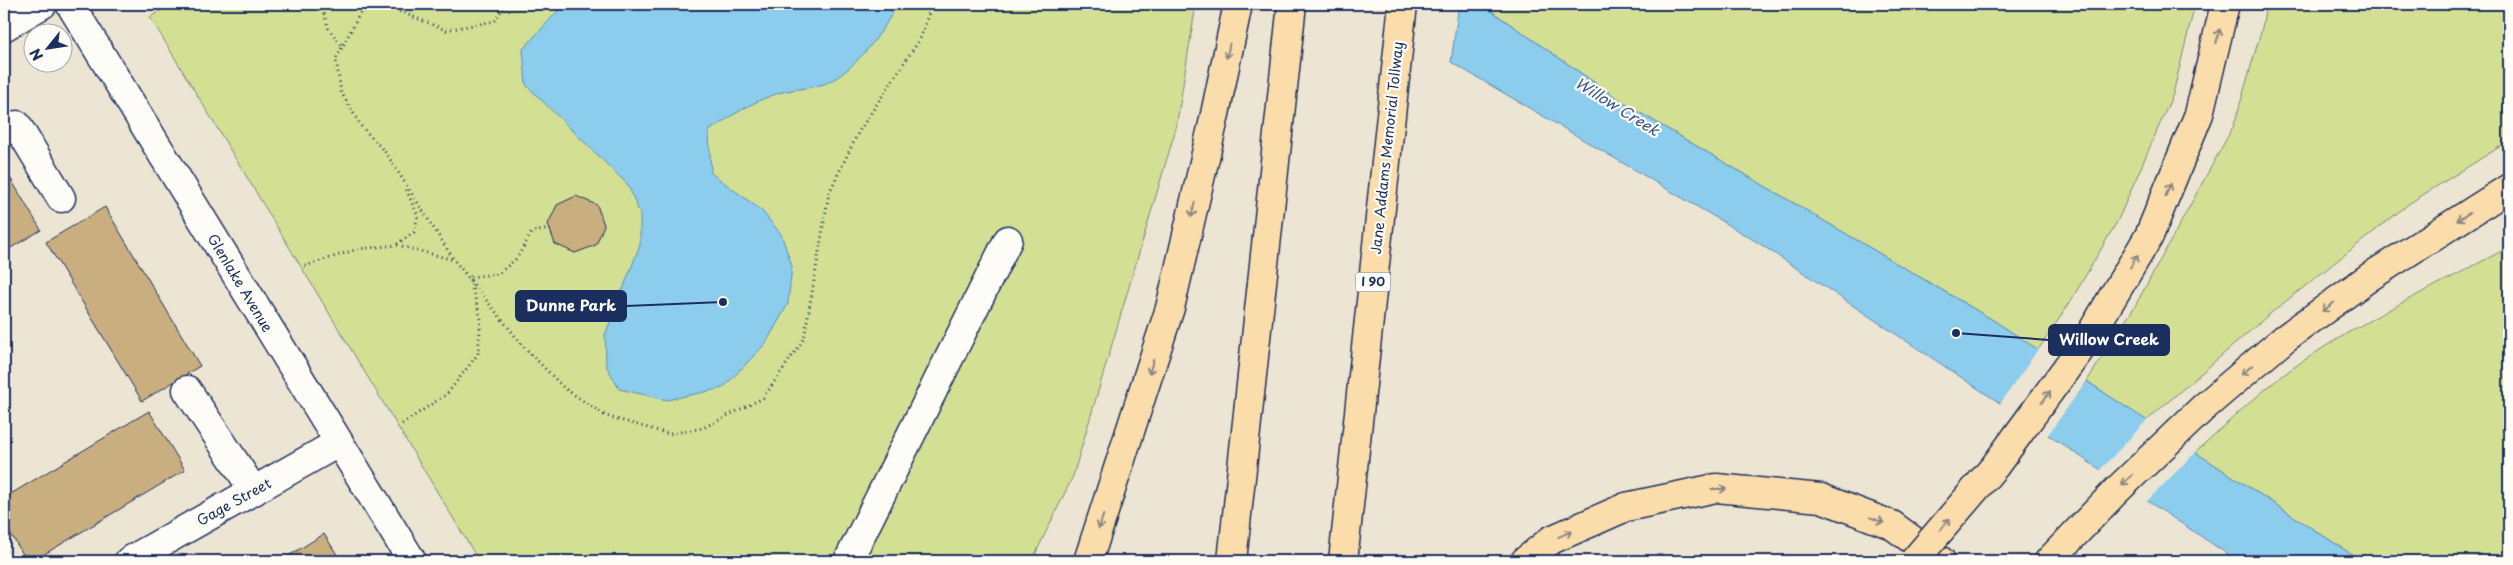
<svg xmlns="http://www.w3.org/2000/svg" width="2513" height="565" viewBox="0 0 2513 565" font-family="'Playpen Sans',sans-serif">
	<style>
		.green { fill: #d3e094; stroke: #778879 }
		.water { fill: #8ccced; stroke: #5f8db4 }
		.pier { fill: #ede5d3 }
		.building { fill: #c9af7f; stroke: #1b2f5e }
		.lines { fill: none; stroke-linecap: round; stroke-linejoin: round }
		.minor-casing { stroke: #1b2f5e; stroke-width: 31 }
		.highway-casing { stroke: #1b2f5e; stroke-width: 31 }
		.path { stroke: #1b2f5e; stroke-width: 3; stroke-dasharray: 1 4; stroke-linecap: butt }
		.minor { stroke: #fdfcf7; stroke-width: 28 }
		.highway { stroke: #fbddab; stroke-width: 28 }
		.highway-bridge-casing { stroke: #1b2f5e; stroke-width: 31; stroke-linecap: butt }
		.highway-bridge { stroke: #fbddab; stroke-width: 28 }
		.oneway { stroke: #8b8684 }
		.labels { text-anchor: middle; stroke-width: 4.5; stroke-linejoin: round; paint-order: stroke }
		.shield { fill: #fdfcf7; stroke: #5f6c8c; stroke-width: 1 }
		.shield-label { font-size: 12px; font-weight: bold; fill: #1b2f5e }
		.street-label { font-size: 14px; fill: #1b2f5e; stroke: #fdfcf7 }
		.water-label { font-size: 15px; font-style: italic; fill: #375682; stroke: #fdfcf7 }
		.leader { fill: none; stroke: #1b2f5e; stroke-width: 2 }
		.callout-dot { fill: #1b2f5e; stroke: #fdfcf7; stroke-width: 2 }
		.callout { fill: #1b2f5e; stroke: #1b2f5e; stroke-width: 2 }
		.callout-label { font-size: 15px; text-anchor: middle; font-weight: bold; fill: #fff }
	</style>
	<rect width="100%" height="100%" fill="#ede5d3"/>
	<filter id="ink" filterUnits="userSpaceOnUse"><feTurbulence type="fractalNoise" baseFrequency=".02" numOctaves="2"/><feDisplacementMap in="SourceGraphic" scale="10" xChannelSelector="R" yChannelSelector="G"/><feConvolveMatrix kernelMatrix="1 2 1 2 8 2 1 2 1" color-interpolation-filters="sRGB"/></filter>
	<g filter="url(#ink)">
		<g class="green">
			<polygon points="172,4 1196,4 1176,128 1073,476 1032,561 479,561 150,17"/>
			<polygon points="1481,4 2195,4 2173,94 2118,220 2069,304 2038,350 1993,320 1630,107"/>
			<polygon points="2266,4 2509,4 2509,141 2410,203 2266,317 2146,421 2087,381 2135,306 2234,125 2262,28"/>
			<path d="M 2509,247 L 2509,561 L 2362,561 L 2195,452 C 2230,421 2264,387 2303,361 C 2366,318 2441,284 2509,247 Z"/>
		</g>
		<g class="water">
			<path d="M 564,4 L 897,4 C 885,30 857,67 831,81 C 816,89 795,88 779,93 C 753,101 731,116 709,131 L 711,173 L 761,210 L 781,234 L 792,266 L 788,304 L 766,343 L 723,388 L 667,400 L 619,389 L 606,365 L 605,335 L 640,245 L 640,214 L 628,185 L 526,85 L 523,49 Z"/>
			<polygon points="1459,4 1481,4 1630,107 1993,320 2362,561 2238,561 1757,242 1451,62"/>
		</g>
		<g class="pier">
			<polygon points="2039,348 2088,379 2047,436 2000,404"/>
			<polygon points="2148,419 2197,451 2146,502 2099,471"/>
		</g>
		<g class="building">
			<polygon points="6,171 41,230 4,252 4,172"/>
			<polygon points="576,196 597,205 604,225 596,245 575,253 555,244 548,224 557,205"/>
			<polygon points="105,207 200,366 142,401 46,242"/>
			<polygon points="149,411 185,470 33,561 27,561 4,523 4,498"/>
			<polygon points="324,534 341,561 280,561"/>
		</g>
		<g class="lines">
			<defs>
				<g id="minor">
					<polyline points="70,4 412,561"/>
					<polyline points="4,27 43,4"/>
					<polyline points="4,132 17,125 61,198"/>
					<polyline points="187,390 254,491"/>
					<polyline points="129,561 338,443"/>
					<polyline points="848,561 1008,240"/>
				</g>
				<g id="highway">
					<polyline points="2149,236 2199,114 2225,4"/>
					<polyline points="1088,561 1170,308 1214,119 1238,4"/>
					<polyline points="1232,561 1292,4"/>
					<polyline points="1343,561 1403,4"/>
					<polyline points="1525,561 1551,540 1626,507 1716,488 1821,498 1892,525 1941,561"/>
					<polyline points="2049,561 2116,491 2204,407 2284,339 2371,276 2509,188"/>
				</g>
			</defs>
			<use href="#minor" class="minor-casing"/>
			<use href="#highway" class="highway-casing"/>
			<g class="path">
				<polyline points="321,4 329,30 343,46"/>
				<polyline points="365,4 336,59 341,92 361,126 386,153 454,260 524,347 564,388 606,416 669,434 703,428 763,398 804,339 829,193 859,131 920,39 932,4"/>
				<polyline points="381,4 446,30 495,21 505,4"/>
				<polyline points="553,4 555,5"/>
				<polyline points="397,244 414,232 418,216 405,187"/>
				<polyline points="305,266 358,249 397,245 454,260"/>
				<polyline points="402,424 447,394 478,354 481,319 469,277 498,274 517,258 532,232 550,229"/>
			</g>
			<use href="#minor" class="minor"/>
			<use href="#highway" class="highway"/>
			<defs>
				<polyline id="highway-bridge" points="1914,561 1995,466 2087,340 2149,236"/>
			</defs>
			<use href="#highway-bridge" class="highway-bridge-casing"/>
			<use href="#highway-bridge" class="highway-bridge"/>
		</g>
		<defs><path id="oneway-shaft" d="M-6 0H5M1.5-3L5.5 0L1.5 3" fill="none" stroke-width="1.6" stroke-linecap="round" stroke-linejoin="round" transform="scale(1.25)"/></defs>
		<g class="oneway">
			<use href="#oneway-shaft" transform="translate(2218 36) rotate(-76)"/>
			<use href="#oneway-shaft" transform="translate(1228 51) rotate(102)"/>
			<use href="#oneway-shaft" transform="translate(2168 190) rotate(-68)"/>
			<use href="#oneway-shaft" transform="translate(1193 210) rotate(103)"/>
			<use href="#oneway-shaft" transform="translate(2463 217) rotate(147)"/>
			<use href="#oneway-shaft" transform="translate(2134 261) rotate(-59)"/>
			<use href="#oneway-shaft" transform="translate(2328 307) rotate(144)"/>
			<use href="#oneway-shaft" transform="translate(1151 367) rotate(108)"/>
			<use href="#oneway-shaft" transform="translate(2247 370) rotate(139)"/>
			<use href="#oneway-shaft" transform="translate(2046 397) rotate(-54)"/>
			<use href="#oneway-shaft" transform="translate(2127 480) rotate(136)"/>
			<use href="#oneway-shaft" transform="translate(1719 489)"/>
			<use href="#oneway-shaft" transform="translate(1877 520) rotate(21)"/>
			<use href="#oneway-shaft" transform="translate(1101 522) rotate(108)"/>
			<use href="#oneway-shaft" transform="translate(1945 524) rotate(-50)"/>
			<use href="#oneway-shaft" transform="translate(1565 534) rotate(-24)"/>
		</g>
	</g>
	<g class="labels">
		<rect class="shield" x="1355.5" y="272.5" width="35" height="19" rx="4"/>
		<g class="shield-label">
			<text x="1373" y="286">I 90</text>
		</g>
		<g class="street-label">
			<text transform="translate(1387 148) rotate(-84)" y="5">Jane Addams Memorial Tollway</text>
			<text transform="translate(240 283) rotate(59)" y="5">Glenlake Avenue</text>
			<text transform="translate(234 502) rotate(-29)" y="5">Gage Street</text>
		</g>
		<g class="water-label">
			<text transform="translate(1617 107) rotate(32)" y="5">Willow Creek</text>
		</g>
	</g>
	<path class="leader" d="M723 302L626 306M1956 333L2049 340"/>
	<g class="callout-dot">
		<circle cx="723" cy="302" r="5"/>
		<circle cx="1956" cy="333" r="5"/>
	</g>
	<g class="callout">
		<rect x="516" y="291" width="110" height="30" rx="5"/>
		<rect x="2049" y="325" width="120" height="30" rx="5"/>
	</g>
	<g class="callout-label">
		<text x="571" y="311">Dunne Park</text>
		<text x="2109" y="345">Willow Creek</text>
	</g>
	<rect width="2513" height="565" fill="none" stroke="#fdfcf7" stroke-width="20"/>
	<rect x="10" y="10" width="2493" height="545" fill="none" stroke="#1b2f5e" stroke-width="2" filter="url(#ink)"/>
	<g transform="translate(48 48) rotate(240)"><circle r="24" fill="#fdfcf7" stroke="#a3aaba"/>
	<path d="M0-4L9 19L0 12L-9 19Z" fill="#1b2f5e"/>
	<text y="-8" font-size="14" font-weight="bold" text-anchor="middle" fill="#1b2f5e">N</text>
	</g>
</svg>
